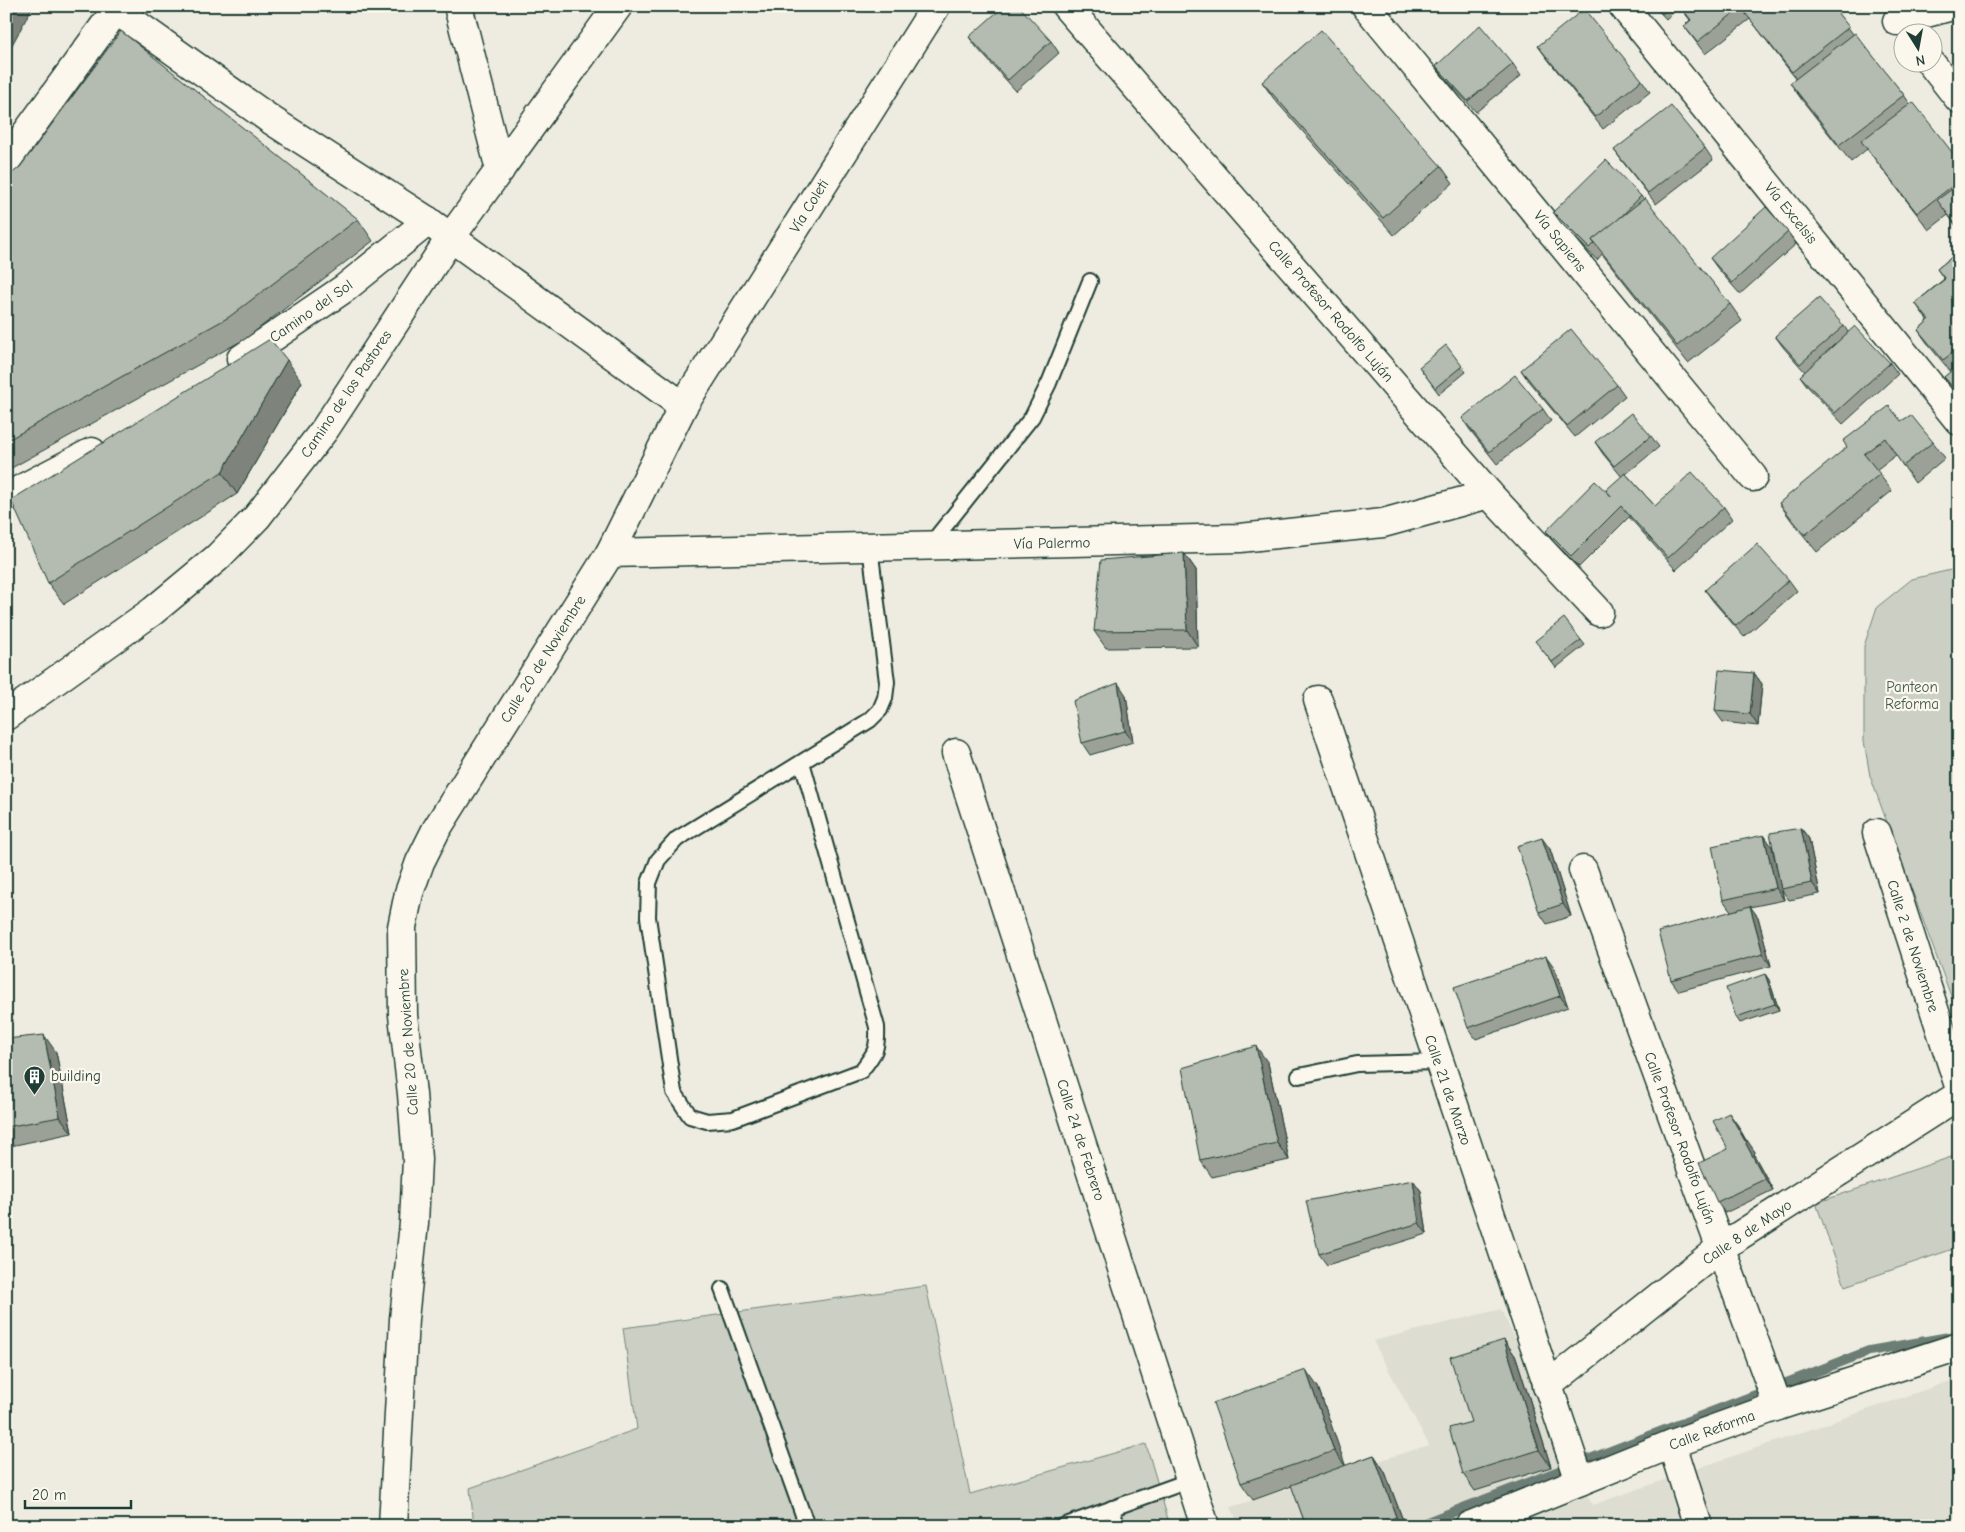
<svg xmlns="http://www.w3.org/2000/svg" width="1965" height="1532" viewBox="0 0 1965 1532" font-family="'Comic Neue',sans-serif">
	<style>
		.built { fill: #ddddd2 }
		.green { fill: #cbcfc4; stroke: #75867c }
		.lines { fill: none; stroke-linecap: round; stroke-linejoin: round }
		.stream { stroke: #6c7d74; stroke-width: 10 }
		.service-casing { stroke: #1f3d34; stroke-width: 18 }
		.minor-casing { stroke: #1f3d34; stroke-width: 31 }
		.tertiary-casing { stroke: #1f3d34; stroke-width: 31 }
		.service { stroke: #fbf7ec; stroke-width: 14 }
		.minor { stroke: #fbf7ec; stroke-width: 28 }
		.tertiary { stroke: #fbf7ec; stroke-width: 28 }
		.wall { fill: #9ba197; stroke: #1f3d34 }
		.shaded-wall { fill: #7e837b; stroke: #1f3d34 }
		.building { fill: #b4bbb0; stroke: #1f3d34 }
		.labels { text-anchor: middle; stroke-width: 4.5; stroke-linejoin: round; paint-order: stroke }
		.street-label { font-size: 15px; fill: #1f3d34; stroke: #fbf7ec }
		.park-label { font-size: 15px; fill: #415a51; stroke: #fbf7ec }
		.poi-label { font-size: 15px; fill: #1f3d34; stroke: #fbf7ec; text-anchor: start }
	</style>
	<rect width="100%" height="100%" fill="#eeece1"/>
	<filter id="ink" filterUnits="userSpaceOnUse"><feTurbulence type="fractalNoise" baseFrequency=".02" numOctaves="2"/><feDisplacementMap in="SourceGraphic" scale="10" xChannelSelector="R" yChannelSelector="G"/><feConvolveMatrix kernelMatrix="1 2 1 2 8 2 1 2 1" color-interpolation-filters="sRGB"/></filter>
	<g filter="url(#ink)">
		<polygon class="built" points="1501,1309 1592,1505 1959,1378 1959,1526 1239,1526 1231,1507 1429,1445 1373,1341"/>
		<g class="green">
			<polygon points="1959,568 1959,1018 1870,776 1864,741 1864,646 1877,607 1912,579"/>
			<polygon points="1954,1156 1959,1170 1959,1247 1845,1286 1816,1203"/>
			<polygon points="926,1286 970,1494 1146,1444 1170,1526 474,1526 470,1488 637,1429 623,1328"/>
		</g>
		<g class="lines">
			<polyline class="stream" points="1417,1526 1869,1351 1955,1336"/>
			<defs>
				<g id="service">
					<polyline points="930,545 1032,417 1049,383 1090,281"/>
					<path d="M 802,762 L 877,1027 C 878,1050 875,1053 861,1071 L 733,1119 L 707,1121 L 690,1116 L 674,1092 L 648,917 L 649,883 L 658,860 L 677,839 L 870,720 L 880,710 L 885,698 L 887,682 L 870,547"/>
					<polyline points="1299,1076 1357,1064 1439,1062"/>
					<polyline points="722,1289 807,1526"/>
					<polyline points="1112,1508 1117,1526"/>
					<polyline points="1063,1526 1191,1480"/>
				</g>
				<g id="minor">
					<polyline points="116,6 116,10 271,120 428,221 683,406 610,553 436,830 420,862 409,893 402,927 403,1015 412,1094 417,1159 414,1223 404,1319 393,1526"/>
					<polyline points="458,6 500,170"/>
					<polyline points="1066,6 1489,494 1599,612"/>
					<polyline points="1366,6 1753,477"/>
					<polyline points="1623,6 1959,421"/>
					<polyline points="1897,21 1952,6"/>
					<polyline points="1930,62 1959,99"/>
					<polyline points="6,161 116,10"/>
					<polyline points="241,359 345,288 428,221"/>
					<polyline points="683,406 936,6"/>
					<polyline points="6,497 92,452"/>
					<polyline points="610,553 1240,538 1383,523 1489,494"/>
					<polyline points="1318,700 1580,1481"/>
					<polyline points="6,716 153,611 217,558 257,517 325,429 451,237 618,6"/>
					<polyline points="956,753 1205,1526"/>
					<polyline points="1877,833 1959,1086"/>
					<polyline points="1583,870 1778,1406"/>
					<polyline points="1547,1386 1720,1248 1959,1095"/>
					<polyline points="1672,1444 1698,1526"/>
				</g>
				<polyline id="tertiary" points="1469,1526 1672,1444 1778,1406 1959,1347"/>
			</defs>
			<use href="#service" class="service-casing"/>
			<use href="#minor" class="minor-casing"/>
			<use href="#tertiary" class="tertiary-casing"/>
			<use href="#service" class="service"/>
			<use href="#minor" class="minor"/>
			<use href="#tertiary" class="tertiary"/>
		</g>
		<g class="wall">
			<polygon points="1654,6 1832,6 1853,34 1904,95 1910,104 1959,161 1959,230 1948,215 1929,230 1867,149 1851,162 1802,100 1790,83 1796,79 1750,19 1705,54 1684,26 1690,20 1680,7 1666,19"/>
			<polygon points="969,37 1051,41 1059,53 1016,91 977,48"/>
			<polygon points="1538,46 1642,80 1650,92 1603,129 1546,57"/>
			<polygon points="1513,64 1521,76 1476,112 1444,77 1436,66"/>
			<polygon points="1262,82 1441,166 1453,183 1394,235 1274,99"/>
			<polygon points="1705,148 1713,160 1656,204 1622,161 1614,150"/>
			<polygon points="6,178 358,219 373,241 245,339 6,471"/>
			<polygon points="1641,196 1730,304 1742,321 1688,363 1602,254 1597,260 1561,223 1553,212"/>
			<polygon points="1788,232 1796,244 1740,294 1718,269 1710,258"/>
			<polygon points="1959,251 1959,396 1952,389 1944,377 1951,372 1930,347 1918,330 1928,321 1915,303 1944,279 1937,269"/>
			<polygon points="1844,326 1848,332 1890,363 1898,374 1843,424 1808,387 1800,376 1805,372 1783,347 1775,336"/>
			<polygon points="1462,366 1466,372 1439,394 1423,372"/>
			<polygon points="1521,370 1617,385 1625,396 1575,437 1529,382"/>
			<polygon points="302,382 237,494 64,604 48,583"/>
			<polygon points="1543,409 1551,421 1497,464 1470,430 1462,418"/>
			<polygon points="1901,421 1933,442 1945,458 1915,483 1896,455 1876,470 1892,491 1817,552 1791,520 1779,503"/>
			<polygon points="1651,436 1659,447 1626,474 1655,506 1724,507 1732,519 1676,570 1629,517 1579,567 1554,542 1546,531 1611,496 1622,477 1603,454 1595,442"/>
			<polygon points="1184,553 1196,570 1198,647 1106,648 1094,631"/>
			<polygon points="1789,580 1797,591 1744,637 1713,601 1705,590"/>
			<polygon points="1581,640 1585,645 1556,668 1540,646"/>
			<polygon points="1754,673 1762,684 1758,726 1723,722 1715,711"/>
			<polygon points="1126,695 1133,742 1090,755 1082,743"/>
			<polygon points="1801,828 1809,839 1820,894 1789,900 1781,889"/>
			<polygon points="1764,835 1772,847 1784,900 1750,907 1758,917 1771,966 1679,991 1671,980 1731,911 1723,900"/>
			<polygon points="1550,849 1571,916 1547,924 1539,912"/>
			<polygon points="1554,967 1568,1007 1476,1039 1468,1028"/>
			<polygon points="1765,974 1769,980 1779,1010 1740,1023 1736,1017"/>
			<polygon points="6,1039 56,1052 72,1133 6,1147"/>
			<polygon points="1268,1063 1289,1160 1212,1177 1200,1160"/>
			<polygon points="1737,1124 1746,1140 1755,1152 1754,1155 1773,1190 1725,1213 1717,1202 1728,1149"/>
			<polygon points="1413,1180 1421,1191 1427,1234 1327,1265 1319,1254"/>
			<polygon points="1504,1340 1516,1357 1551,1467 1475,1491 1463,1474 1471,1422"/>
			<polygon points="1318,1387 1345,1466 1374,1455 1385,1472 1405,1526 1306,1526 1292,1486 1253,1500 1241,1483"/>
		</g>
		<g class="shaded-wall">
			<polygon points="6,6 33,6 6,56"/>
			<polygon points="287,360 302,382 237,494 222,472"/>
			<polygon points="1184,553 1196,570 1198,647 1187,630"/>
			<polygon points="1754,673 1762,684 1758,726 1750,714"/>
			<polygon points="1118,683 1126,695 1133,742 1125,731"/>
			<polygon points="1801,828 1809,839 1820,894 1812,883"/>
			<polygon points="1764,835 1772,847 1784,900 1776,888"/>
			<polygon points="1542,838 1550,849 1571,916 1563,904"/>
			<polygon points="1750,906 1758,917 1771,966 1763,954"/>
			<polygon points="1546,956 1554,967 1568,1007 1560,996"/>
			<polygon points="1765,974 1769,980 1779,1010 1775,1004"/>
			<polygon points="44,1035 56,1052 72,1133 60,1117"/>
			<polygon points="1256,1046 1268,1063 1289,1160 1277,1143"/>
			<polygon points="1729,1113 1737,1124 1746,1141 1747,1140 1755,1152 1754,1155 1773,1190 1765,1179"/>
			<polygon points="1413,1180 1421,1191 1427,1234 1419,1223"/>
			<polygon points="1504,1340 1516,1357 1551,1467 1539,1450"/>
			<polygon points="1306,1370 1318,1387 1346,1467 1334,1451"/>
			<polygon points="1374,1455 1385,1472 1405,1526 1402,1526 1396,1517"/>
		</g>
		<g class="building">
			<polygon points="1004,6 1019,6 1051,41 1008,80 969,37"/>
			<polygon points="1655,6 1670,6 1662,14"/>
			<polygon points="1680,6 1743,6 1697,42 1684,26 1691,20"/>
			<polygon points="1745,6 1832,6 1849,27 1792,72 1742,9"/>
			<polygon points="1584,9 1642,80 1595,117 1538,46"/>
			<polygon points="1480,25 1513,64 1468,101 1436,66"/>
			<polygon points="1321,30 1441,166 1383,218 1262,82"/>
			<polygon points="121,31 358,219 229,317 6,441 6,178 20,167"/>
			<polygon points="1855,33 1904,95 1839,145 1790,83"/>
			<polygon points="1913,102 1959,161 1959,181 1917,213 1861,141"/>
			<polygon points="1671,106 1705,148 1648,193 1614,150"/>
			<polygon points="1606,160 1641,196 1615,223 1592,240 1594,243 1589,248 1553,212"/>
			<polygon points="1959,184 1959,229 1937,200"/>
			<polygon points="1645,198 1730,304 1677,346 1592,240"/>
			<polygon points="1766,207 1788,232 1732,283 1710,258"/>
			<polygon points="1959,251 1959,348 1943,360 1918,330 1929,320 1915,303 1945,279 1937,269"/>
			<polygon points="1819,298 1844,326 1800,364 1775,336"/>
			<polygon points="1855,326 1890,363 1835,413 1800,376"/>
			<polygon points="1571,329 1617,385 1567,426 1521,370"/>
			<polygon points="270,339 287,360 222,472 48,583 11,500"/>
			<polygon points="1446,345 1462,366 1435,388 1419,367"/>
			<polygon points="1959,364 1959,394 1944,377"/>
			<polygon points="1515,375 1543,409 1489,452 1462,418"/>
			<polygon points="1889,406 1901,421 1911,415 1933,442 1903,466 1885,438 1864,454 1880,474 1805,535 1779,503 1847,447 1843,441"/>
			<polygon points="1631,413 1651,436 1614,466 1595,442"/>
			<polygon points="1692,472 1724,507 1668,558 1621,506 1571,556 1546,531 1595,481 1612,497 1606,490 1625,473 1655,506"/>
			<polygon points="1757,544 1789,580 1736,626 1705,590"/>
			<polygon points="1184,553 1187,630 1094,631 1101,560"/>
			<polygon points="1564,618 1581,640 1552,662 1535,641"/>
			<polygon points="1719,670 1754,673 1750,714 1715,711"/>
			<polygon points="1118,683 1125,731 1082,743 1073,701"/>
			<polygon points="1801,828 1812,883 1781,889 1770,833"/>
			<polygon points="1764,835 1776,888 1723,900 1712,846"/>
			<polygon points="1542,838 1563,904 1539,912 1517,846"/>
			<polygon points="1750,906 1763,954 1671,980 1658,932"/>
			<polygon points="1546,956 1560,996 1468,1028 1454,987"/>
			<polygon points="1765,974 1775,1004 1736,1017 1726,988"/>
			<polygon points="44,1035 60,1117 6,1127 6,1039"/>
			<polygon points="1256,1046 1277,1143 1200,1160 1182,1068"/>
			<polygon points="1729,1113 1745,1141 1747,1140 1746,1144 1765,1179 1717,1202 1699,1163 1728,1149 1713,1121"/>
			<polygon points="1413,1180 1419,1223 1319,1254 1306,1201"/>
			<polygon points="1504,1340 1539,1450 1463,1474 1449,1428 1471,1422 1450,1357"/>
			<polygon points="1306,1370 1334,1451 1241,1483 1213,1403"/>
			<polygon points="1374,1455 1396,1517 1371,1526 1306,1526 1291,1485"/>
		</g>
	</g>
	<defs>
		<symbol id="building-pin" viewBox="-11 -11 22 30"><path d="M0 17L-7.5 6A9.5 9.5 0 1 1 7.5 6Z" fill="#1f3d34" stroke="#fbf7ec"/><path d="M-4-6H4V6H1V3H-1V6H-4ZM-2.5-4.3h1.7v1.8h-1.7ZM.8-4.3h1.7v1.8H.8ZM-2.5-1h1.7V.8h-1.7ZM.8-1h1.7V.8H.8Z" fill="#fff"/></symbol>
	</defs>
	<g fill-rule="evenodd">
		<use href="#building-pin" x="22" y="1064" width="25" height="34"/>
	</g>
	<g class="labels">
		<g class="street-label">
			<text transform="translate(809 206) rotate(-58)" y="5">Vía Coleti</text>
			<text transform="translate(1791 213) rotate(51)" y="5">Vía Excelsis</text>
			<text transform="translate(1560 241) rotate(51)" y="5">Vía Sapiens</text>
			<text transform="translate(311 311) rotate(-35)" y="5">Camino del Sol</text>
			<text transform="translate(1331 311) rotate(49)" y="5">Calle Profesor Rodolfo Luján</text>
			<text transform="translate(346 394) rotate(-56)" y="5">Camino de los Pastores</text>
			<text transform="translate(1052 543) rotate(-1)" y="5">Vía Palermo</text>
			<text transform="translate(543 659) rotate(-58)" y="5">Calle 20 de Noviembre</text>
			<text transform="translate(1913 946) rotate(72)" y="5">Calle 2 de Noviembre</text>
			<text transform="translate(408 1042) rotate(-94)" y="5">Calle 20 de Noviembre</text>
			<text transform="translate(1448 1090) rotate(71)" y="5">Calle 21 de Marzo</text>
			<text transform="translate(1680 1138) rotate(70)" y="5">Calle Profesor Rodolfo Luján</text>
			<text transform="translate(1081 1140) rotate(72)" y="5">Calle 24 de Febrero</text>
			<text transform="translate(1747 1232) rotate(-34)" y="5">Calle 8 de Mayo</text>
			<text transform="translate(1712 1430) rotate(-20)" y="5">Calle Reforma</text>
		</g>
		<g class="park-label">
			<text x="1912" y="692">Panteon<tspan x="1912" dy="17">Reforma</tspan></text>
		</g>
		<g class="poi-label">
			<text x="51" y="1081">building</text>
		</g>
	</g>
	<rect width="1965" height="1532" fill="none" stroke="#fbf7ec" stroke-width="25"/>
	<rect x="12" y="12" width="1940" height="1507" fill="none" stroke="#1f3d34" stroke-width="2" filter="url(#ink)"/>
	<g transform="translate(1918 48) rotate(169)"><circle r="24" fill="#fbf7ec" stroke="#a3ada2"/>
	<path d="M0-4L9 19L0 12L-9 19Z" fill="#1f3d34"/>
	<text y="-8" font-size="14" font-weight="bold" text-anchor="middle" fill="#1f3d34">N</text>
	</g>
	<path d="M25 1500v8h106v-8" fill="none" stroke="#1f3d34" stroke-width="2.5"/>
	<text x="32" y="1500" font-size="15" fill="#1f3d34" stroke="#fbf7ec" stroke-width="4" paint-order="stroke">20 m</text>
</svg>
